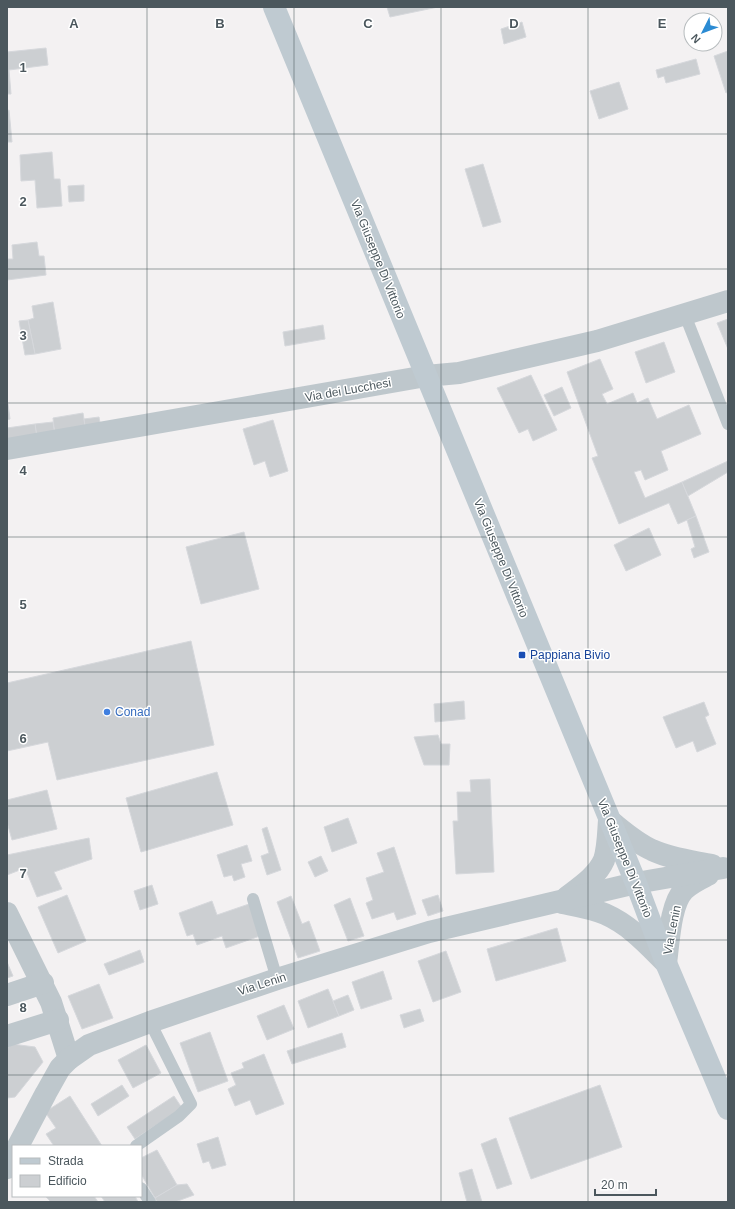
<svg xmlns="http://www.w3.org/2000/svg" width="735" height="1209" viewBox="0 0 735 1209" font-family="Arial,sans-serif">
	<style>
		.building { fill: #cccfd2; stroke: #d6d8dc }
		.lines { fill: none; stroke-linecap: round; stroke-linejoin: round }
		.service { stroke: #bec7cc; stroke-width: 12 }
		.minor { stroke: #bec7cc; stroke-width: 22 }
		.tertiary { stroke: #bec7cc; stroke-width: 22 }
		.secondary { stroke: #bfcad1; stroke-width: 22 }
		.grid { fill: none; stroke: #4b575d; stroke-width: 1; stroke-opacity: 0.55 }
		.transit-dot { fill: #1a4fb4; stroke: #fff; stroke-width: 1.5 }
		.shop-dot { fill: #3f7fe0; stroke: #fff; stroke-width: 1.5 }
		.labels { text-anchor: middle; stroke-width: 3; stroke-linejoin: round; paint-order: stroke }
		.street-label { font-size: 12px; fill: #4b575d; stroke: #fff }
		.transit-label { font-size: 12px; fill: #164399; stroke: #fff; text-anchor: start }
		.shop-label { font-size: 12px; fill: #366cbe; stroke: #fff; text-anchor: start }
		.grid-label { font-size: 13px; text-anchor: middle; font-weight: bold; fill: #4b575d; stroke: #fff; stroke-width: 3; stroke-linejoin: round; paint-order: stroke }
	</style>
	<rect width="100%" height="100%" fill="#f3f1f2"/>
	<g class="building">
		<polygon points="387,7 438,7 390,17"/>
		<polygon points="522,22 526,37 504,44 501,29"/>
		<polygon points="46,48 48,65 9,70 11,94 7,94 7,52"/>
		<polygon points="728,51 728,92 726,93 714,56"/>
		<polygon points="696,59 700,74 666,83 664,76 658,78 656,70"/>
		<polygon points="619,82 628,109 599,119 590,91"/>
		<polygon points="9,110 12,142 7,142 7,111"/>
		<polygon points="52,152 54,179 60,179 62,206 37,208 35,180 21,181 20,155"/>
		<polygon points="483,164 501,222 483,227 465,169"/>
		<polygon points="84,185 84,201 69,202 68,186"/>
		<polygon points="37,242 39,256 44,256 46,275 7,280 7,259 13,259 12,245"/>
		<polygon points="53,302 61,349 35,354 28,320 34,318 32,306"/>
		<polygon points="728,319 728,349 717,323"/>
		<polygon points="28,320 35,354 25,355 19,321"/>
		<polygon points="323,325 325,339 285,346 283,332"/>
		<polygon points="664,342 675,372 646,383 635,352"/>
		<polygon points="600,359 613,389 602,394 607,404 633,393 637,403 648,398 657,419 689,405 701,434 661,451 668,470 645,480 641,470 634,472 645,498 682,482 696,516 678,524 669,503 619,524 592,458 598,456 567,372"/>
		<polygon points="531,375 557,430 533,441 528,429 519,433 497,388"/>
		<polygon points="562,387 571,408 554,416 544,395"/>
		<polygon points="8,404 10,419 7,420 7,405"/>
		<polygon points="83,413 86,432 55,436 53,418"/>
		<polygon points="99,417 101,429 86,432 84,419"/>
		<polygon points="273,420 288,471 270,477 265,461 254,465 243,429"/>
		<polygon points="53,422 55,436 37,438 35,424"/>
		<polygon points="35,424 37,438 7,443 7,428"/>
		<polygon points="728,461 728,472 688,496 682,482"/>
		<polygon points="696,516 709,552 694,558 691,549 695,547 687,520"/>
		<polygon points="649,528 661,555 626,571 614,545"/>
		<polygon points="244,532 259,589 201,604 186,547"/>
		<polygon points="191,641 214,745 57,780 48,742 7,751 7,683"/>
		<polygon points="464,701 465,719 435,722 434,704"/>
		<polygon points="704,702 709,715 705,717 716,744 697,752 693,741 676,748 663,717"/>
		<polygon points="438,735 441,744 450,744 449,765 424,765 414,737"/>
		<polygon points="217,772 233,825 141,852 126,798"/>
		<polygon points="490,779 494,872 456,874 453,821 458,821 457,792 471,792 470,780"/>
		<polygon points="47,790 57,829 12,840 7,822 7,800"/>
		<polygon points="348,818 357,843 332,852 324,827"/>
		<polygon points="267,827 281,870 267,875 261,856 269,853 262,829"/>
		<polygon points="89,838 92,859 54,872 62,889 37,897 25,868 7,875 7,855"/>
		<polygon points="247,845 252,861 241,864 245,877 234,881 232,875 224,877 217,855"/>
		<polygon points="394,847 416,914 397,920 394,912 372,919 366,903 373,900 366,878 384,872 377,853"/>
		<polygon points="321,856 328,871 315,877 308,862"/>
		<polygon points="152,885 158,904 140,910 134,891"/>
		<polygon points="67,895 86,941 58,953 38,907"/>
		<polygon points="438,895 443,911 428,916 422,900"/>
		<polygon points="291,896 302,924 309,921 320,951 298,958 277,902"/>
		<polygon points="350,898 364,936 348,941 334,905"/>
		<polygon points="212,901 217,915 249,904 260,936 226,948 222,936 197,945 193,934 187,936 179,913"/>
		<polygon points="557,928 566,961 496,981 487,949"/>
		<polygon points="140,950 144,962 109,975 104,964"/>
		<polygon points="446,951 461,992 433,1002 418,961"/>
		<polygon points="7,962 13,976 7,978"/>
		<polygon points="383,971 392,999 361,1009 352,982"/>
		<polygon points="99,984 113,1018 82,1029 68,996"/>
		<polygon points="328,989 339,1016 308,1028 298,1001"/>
		<polygon points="348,995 354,1010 339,1016 333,1001"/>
		<polygon points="284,1005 294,1029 267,1040 257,1016"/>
		<polygon points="420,1009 424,1021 404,1028 400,1015"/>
		<polygon points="210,1032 228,1081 198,1092 180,1043"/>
		<polygon points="342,1033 346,1047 292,1064 287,1051"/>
		<polygon points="12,1044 35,1047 43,1062 15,1097 7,1098 7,1048"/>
		<polygon points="146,1045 161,1073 133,1088 118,1060"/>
		<polygon points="264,1054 284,1104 256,1115 250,1100 235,1106 228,1089 236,1085 231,1073 244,1068 242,1063"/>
		<polygon points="122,1085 129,1096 98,1116 91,1104"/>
		<polygon points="600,1085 622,1147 531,1179 509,1118"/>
		<polygon points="70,1096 102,1146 54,1146 46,1134 56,1128 45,1112"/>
		<polygon points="174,1096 182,1108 135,1139 127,1127"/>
		<polygon points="218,1137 226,1165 212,1169 209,1161 203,1163 197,1144"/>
		<polygon points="496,1138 512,1184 497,1189 481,1144"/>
		<polygon points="157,1150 177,1185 155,1198 141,1174 141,1158"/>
		<polygon points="472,1169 482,1202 467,1202 459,1173"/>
		<polygon points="187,1184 194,1195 175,1202 157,1202 155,1198 177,1185"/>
		<polygon points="45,1196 94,1196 98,1202 51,1202"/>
		<polygon points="101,1196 135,1196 138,1202 105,1202"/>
	</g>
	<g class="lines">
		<g class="service">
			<polyline points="685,315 728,424"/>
			<polyline points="253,899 277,979"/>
			<polyline points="136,1146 179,1116 191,1104 150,1022"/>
			<polyline points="141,1188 150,1202"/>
		</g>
		<g class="minor">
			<polyline points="7,449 426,376 459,373 597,341 728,301"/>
			<polyline points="7,913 51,1002 69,1059"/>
			<polyline points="7,995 43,983"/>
			<polyline points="7,1036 58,1020"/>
		</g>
		<g class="tertiary">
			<path d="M 609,820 C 623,831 636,843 652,850 C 671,859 692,861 712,865"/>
			<path d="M 567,897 C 580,887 597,876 604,860 C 608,848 608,833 609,820"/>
			<path d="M 562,903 C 577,906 591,908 605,914 C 630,925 647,944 666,963"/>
			<path d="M 666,963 C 669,943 670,904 684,890 C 691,883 700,879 708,875"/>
			<polyline points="18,1146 46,1093 60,1068 69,1059 89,1045 150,1022 277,979 429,932 636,883 723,868"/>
			<polyline points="7,1168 13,1156"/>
		</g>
		<polyline class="secondary" points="274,7 636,883 666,963 728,1109"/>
	</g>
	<path class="grid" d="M 147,7 L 147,1202M 294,7 L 294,1202M 441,7 L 441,1202M 588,7 L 588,1202M 7,134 L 728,134M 7,269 L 728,269M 7,403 L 728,403M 7,537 L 728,537M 7,672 L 728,672M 7,806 L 728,806M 7,940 L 728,940M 7,1075 L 728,1075"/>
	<rect class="transit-dot" x="518" y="651" width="8" height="8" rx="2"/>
	<circle class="shop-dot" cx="107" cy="712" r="4"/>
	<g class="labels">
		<g class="street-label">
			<text transform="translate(378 259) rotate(68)" y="4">Via Giuseppe Di Vittorio</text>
			<text transform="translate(348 390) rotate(-10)" y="4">Via dei Lucchesi</text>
			<text transform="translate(501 558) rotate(68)" y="4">Via Giuseppe Di Vittorio</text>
			<text transform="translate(625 858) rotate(68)" y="4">Via Giuseppe Di Vittorio</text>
			<text transform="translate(672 930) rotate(-79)" y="4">Via Lenin</text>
			<text transform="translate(262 984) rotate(-18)" y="4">Via Lenin</text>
		</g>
		<g class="transit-label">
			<text x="530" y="659">Pappiana Bivio</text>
		</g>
		<g class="shop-label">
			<text x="115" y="716">Conad</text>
		</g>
	</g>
	<g class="grid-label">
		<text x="74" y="28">A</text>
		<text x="220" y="28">B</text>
		<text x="368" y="28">C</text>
		<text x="514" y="28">D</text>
		<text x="662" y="28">E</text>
		<text x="23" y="72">1</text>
		<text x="23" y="206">2</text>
		<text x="23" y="340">3</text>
		<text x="23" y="475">4</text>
		<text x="23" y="609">5</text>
		<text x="23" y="743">6</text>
		<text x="23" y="878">7</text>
		<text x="23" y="1012">8</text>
	</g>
	<rect width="735" height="1209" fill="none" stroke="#4b575d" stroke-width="16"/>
	<rect x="12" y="1145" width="130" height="52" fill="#ffffff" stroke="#b7bcbe"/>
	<rect x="20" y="1158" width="20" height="6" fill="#bfcad1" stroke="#b7bcbe"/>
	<text x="48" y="1165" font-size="12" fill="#4b575d">Strada</text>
	<rect x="20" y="1175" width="20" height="12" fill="#cccfd2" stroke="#b7bcbe"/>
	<text x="48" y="1185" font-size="12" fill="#4b575d">Edificio</text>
	<g transform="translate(703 32) rotate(228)"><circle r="19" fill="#ffffff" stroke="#b7bcbe"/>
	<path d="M0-3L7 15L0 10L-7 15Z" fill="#2b8bd3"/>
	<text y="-6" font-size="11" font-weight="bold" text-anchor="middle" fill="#4b575d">N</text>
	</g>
	<path d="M595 1189v6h61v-6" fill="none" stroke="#4b575d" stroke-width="2"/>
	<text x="601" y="1189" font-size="12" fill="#4b575d" stroke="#ffffff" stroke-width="3" paint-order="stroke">20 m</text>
</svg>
